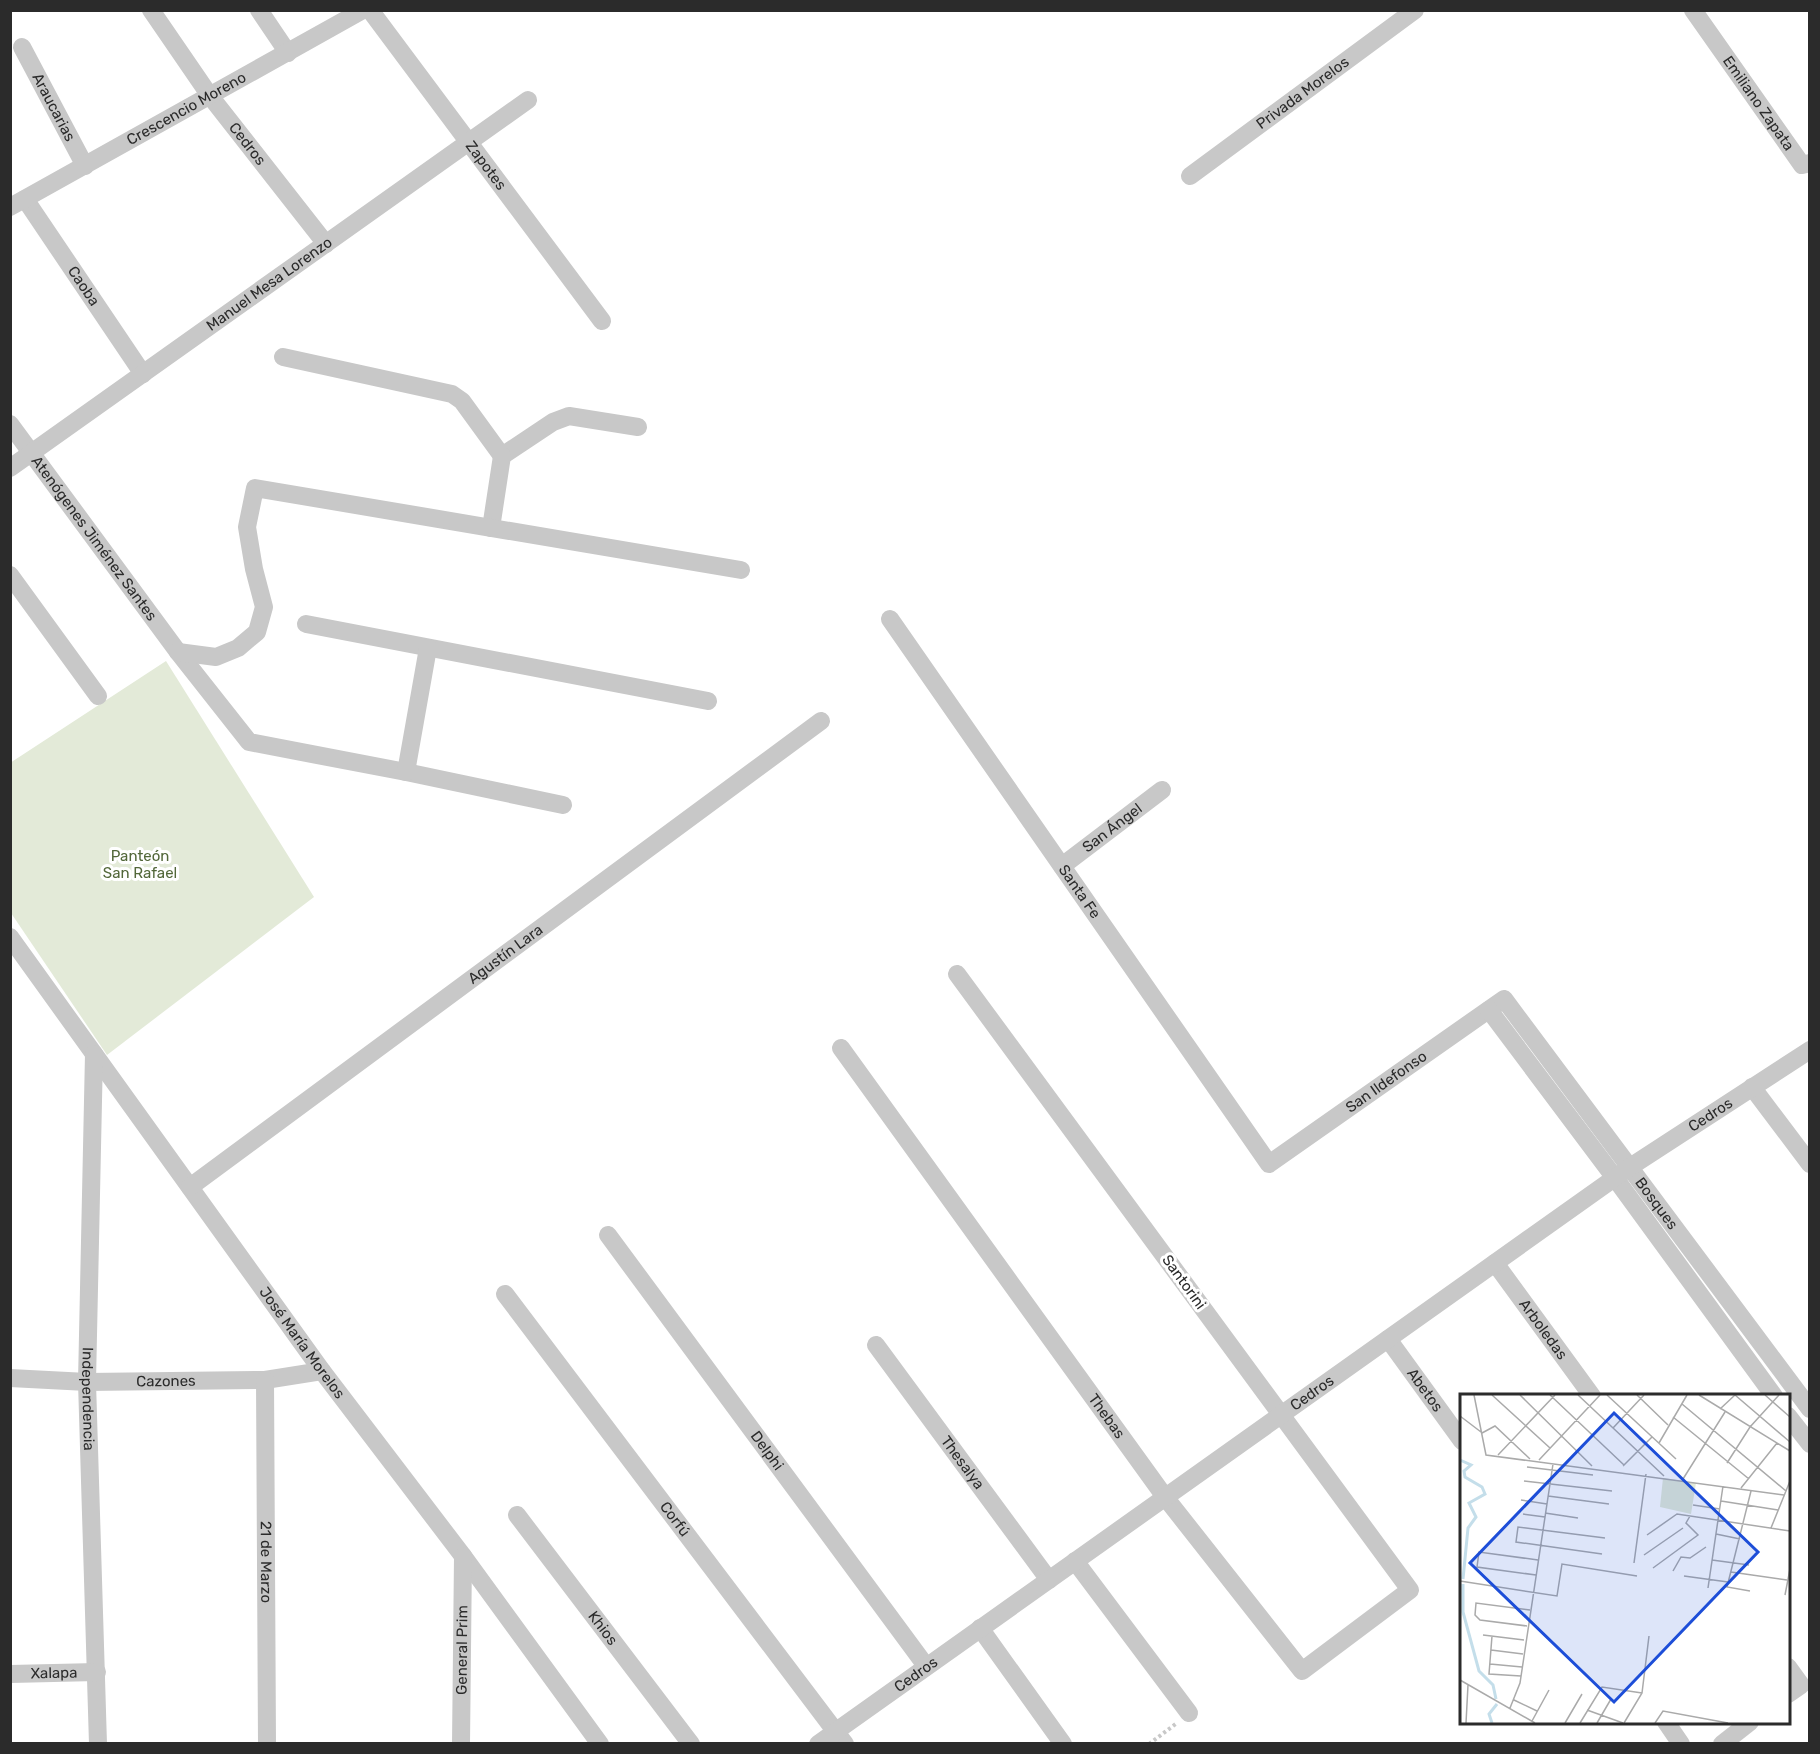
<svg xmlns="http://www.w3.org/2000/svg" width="1820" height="1754" viewBox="0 0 1820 1754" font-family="Rubik,sans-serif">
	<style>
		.green { fill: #e3ead8 }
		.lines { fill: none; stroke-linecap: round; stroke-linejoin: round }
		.path { stroke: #c8c8c8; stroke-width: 4; stroke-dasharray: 3 3; stroke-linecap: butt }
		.minor { stroke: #c8c8c8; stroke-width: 18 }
		.labels { text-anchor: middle; stroke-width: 6; stroke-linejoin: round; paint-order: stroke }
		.street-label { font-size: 15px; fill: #2b2b2b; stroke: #fff }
		.park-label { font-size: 15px; fill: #526739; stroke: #fff }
		.inset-river { fill: none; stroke: #c4deea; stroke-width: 3 }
		.inset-road { fill: none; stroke: #aaa; stroke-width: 1.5 }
		.view { fill: #1d4ed8; fill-opacity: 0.15; stroke: #1d4ed8; stroke-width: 3 }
		.inset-edge { fill: none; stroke: #2b2b2b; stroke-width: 3 }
	</style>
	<rect width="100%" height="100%" fill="#fff"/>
	<polygon class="green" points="166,661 314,897 107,1055 11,913 10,763"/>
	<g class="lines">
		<polyline class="path" points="1149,1744 1177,1723"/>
		<g class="minor">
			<path id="s1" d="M 151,10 L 210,96 L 326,244"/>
			<polyline points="259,10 288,53"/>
			<path id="s2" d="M 370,10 L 602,321"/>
			<path id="s3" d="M 1693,10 L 1802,165 L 1810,163"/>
			<path id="s4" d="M 22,47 L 85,166"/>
			<path id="s5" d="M 1190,176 L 1415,10"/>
			<path id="s6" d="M 25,199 L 143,374"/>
			<path id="s7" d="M 10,207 L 363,10"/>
			<polyline points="283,357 452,394 462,401 502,456 553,422 569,416 638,427"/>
			<path id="s8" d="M 10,424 L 178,652 L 249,742 L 406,772 L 563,805"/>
			<path id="s9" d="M 10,468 L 528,100"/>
			<polyline points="491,528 502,456"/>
			<polyline points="10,575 98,696"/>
			<path id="s10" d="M 890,619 L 1269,1164 L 1504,999 L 1810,1409"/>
			<polyline points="306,624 708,701"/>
			<polyline points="178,652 216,657 238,648 257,632 264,607 254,569 247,527 255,488 741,570"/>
			<polyline points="406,772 428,648"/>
			<path id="s11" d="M 1062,866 L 1162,790"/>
			<path id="s12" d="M 10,937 L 322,1371 L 463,1556 L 600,1744"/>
			<polyline points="1489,1010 1615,1178 1774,1396"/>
			<path id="s13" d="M 841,1048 L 1165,1497 L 1302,1671 L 1410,1590 L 957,974"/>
			<path id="s14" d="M 94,1054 L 87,1382 L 98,1744"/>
			<polyline points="1752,1087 1810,1164"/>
			<path id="s15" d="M 190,1187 L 821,721"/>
			<path id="s16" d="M 608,1235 L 926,1666"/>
			<path id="s17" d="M 1495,1263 L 1592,1396"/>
			<path id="s18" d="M 505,1294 L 845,1744"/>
			<path id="s19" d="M 1388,1339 L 1462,1441"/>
			<path id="s20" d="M 876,1345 L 1049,1580"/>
			<path id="s21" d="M 10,1378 L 87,1382 L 265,1380 L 322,1371"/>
			<path id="s22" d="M 265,1380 L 267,1744"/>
			<polyline points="1788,1416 1810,1444"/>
			<path id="s23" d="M 517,1515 L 691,1744"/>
			<polyline points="1075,1561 1189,1713"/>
			<polyline points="980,1628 1063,1744"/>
			<polyline points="1788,1667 1801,1685 1788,1694"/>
			<path id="s24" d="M 10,1674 L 97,1672"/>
			<polyline points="1666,1722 1681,1744"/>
			<path id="s25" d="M 461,1744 L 463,1556"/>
			<path id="s26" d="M 818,1744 L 1630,1167 L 1810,1050"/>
			<polyline points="1722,1744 1750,1722"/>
		</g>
	</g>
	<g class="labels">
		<g class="street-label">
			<text dy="5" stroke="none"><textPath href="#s5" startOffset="140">Privada Morelos</textPath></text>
			<text dy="5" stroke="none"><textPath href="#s3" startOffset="114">Emiliano Zapata</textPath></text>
			<text dy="5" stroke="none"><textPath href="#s4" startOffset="68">Araucarias</textPath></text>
			<text dy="5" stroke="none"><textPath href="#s7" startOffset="202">Crescencio Moreno</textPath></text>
			<text dy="5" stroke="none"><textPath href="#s1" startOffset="165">Cedros</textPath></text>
			<text dy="5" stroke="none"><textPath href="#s2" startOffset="194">Zapotes</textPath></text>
			<text dy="5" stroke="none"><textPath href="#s9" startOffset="318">Manuel Mesa Lorenzo</textPath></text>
			<text dy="5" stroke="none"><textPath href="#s6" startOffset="105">Caoba</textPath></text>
			<text dy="5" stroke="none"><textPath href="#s8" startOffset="142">Atenógenes Jiménez Santes</textPath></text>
			<text dy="5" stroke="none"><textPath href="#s11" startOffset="63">San Ángel</textPath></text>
			<text dy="5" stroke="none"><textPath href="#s10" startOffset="332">Santa Fe</textPath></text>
			<text dy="5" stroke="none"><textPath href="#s15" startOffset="392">Agustín Lara</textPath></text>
			<text dy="5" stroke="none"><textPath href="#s10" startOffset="807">San Ildefonso</textPath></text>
			<text dy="5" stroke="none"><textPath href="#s26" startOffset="1092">Cedros</textPath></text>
			<text dy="5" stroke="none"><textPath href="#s10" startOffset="1206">Bosques</textPath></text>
			<text transform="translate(1184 1282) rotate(54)" y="5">Santorini</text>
			<text dy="5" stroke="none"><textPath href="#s17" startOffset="82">Arboledas</textPath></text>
			<text dy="5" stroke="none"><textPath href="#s12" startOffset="500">José María Morelos</textPath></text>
			<text dy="5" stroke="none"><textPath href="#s21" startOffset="156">Cazones</textPath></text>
			<text dy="5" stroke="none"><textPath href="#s19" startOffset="63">Abetos</textPath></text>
			<text dy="5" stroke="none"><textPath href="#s26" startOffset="606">Cedros</textPath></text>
			<text dy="5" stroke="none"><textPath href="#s14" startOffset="345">Independencia</textPath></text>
			<text dy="5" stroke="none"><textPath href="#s13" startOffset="454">Thebas</textPath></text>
			<text dy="5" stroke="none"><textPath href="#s16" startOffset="268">Delphi</textPath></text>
			<text dy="5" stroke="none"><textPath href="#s20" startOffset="146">Thesalya</textPath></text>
			<text dy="5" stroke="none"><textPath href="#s18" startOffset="282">Corfú</textPath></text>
			<text dy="5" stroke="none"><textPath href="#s22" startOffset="182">21 de Marzo</textPath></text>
			<text dy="5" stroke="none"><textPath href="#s23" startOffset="142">Khios</textPath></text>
			<text dy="5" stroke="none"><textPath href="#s25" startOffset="94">General Prim</textPath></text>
			<text dy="5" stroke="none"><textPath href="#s24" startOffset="44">Xalapa</textPath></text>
			<text dy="5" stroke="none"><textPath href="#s26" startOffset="120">Cedros</textPath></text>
		</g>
		<g class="park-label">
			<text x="140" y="861">Panteón<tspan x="140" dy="17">San Rafael</tspan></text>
		</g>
	</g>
	<g transform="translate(1460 1394)">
		<rect width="330" height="330" fill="#fff"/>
		<path d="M 203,84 L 236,89 L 231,120 L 200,113 Z" fill="#e3ead8"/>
		<path class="inset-river" d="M 0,66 L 11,71 L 4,77 L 5,83 L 22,93 L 25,100 L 9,109 L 16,123 L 8,134 L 3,185M 3,190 L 3,218 L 19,277 L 33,291 L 36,305M 32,329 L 29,320 L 37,310"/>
		<path class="inset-road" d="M 14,1 L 26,61 L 324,101M 32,1 L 90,54M 60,1 L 132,72M 90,1 L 164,71M 118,1 L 204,82M 147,1 L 216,65M 177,1 L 208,31M 239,1 L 330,57M 275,1 L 330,48M 305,1 L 330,23M 222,10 L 326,97M 260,15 L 275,1M 0,22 L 21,38M 213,23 L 289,85M 153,34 L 184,1M 22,39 L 35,32 L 70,65M 199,49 L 227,1M 38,61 L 95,1M 79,66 L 140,1M 267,69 L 290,33 L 319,1M 163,72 L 192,43M 67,73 L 133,81M 223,85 L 265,18M 64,87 L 152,97M 281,94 L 317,49M 88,102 L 149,110M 61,106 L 87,110M 261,107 L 318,116M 233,111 L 260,115M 85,119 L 118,124M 63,120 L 85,123M 311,134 L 330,87M 256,140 L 280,145M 187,141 L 217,120 L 330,137M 142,160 L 56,148 L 58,133 L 145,144M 184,161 L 223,134M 252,166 L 289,171M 174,169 L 186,80M 193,174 L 238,141 L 226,129 L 230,122M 213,177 L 221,163 L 230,164 L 246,153M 271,178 L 327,186M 76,181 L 17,173 L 19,158 L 78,166M 224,182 L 268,188M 0,187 L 97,202 L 102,170 L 177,182M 248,194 L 263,92M 290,197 L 267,193 L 291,97M 325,201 L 330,175M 67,232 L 20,226 L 15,221 L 16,209 L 70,216M 23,241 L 64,246M 32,242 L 29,280 L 61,282M 31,256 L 63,260M 30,270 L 62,273M 0,286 L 75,329M 54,306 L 77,317M 50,314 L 60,289 L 93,70M 127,316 L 163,329M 72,327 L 89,296M 6,329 L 8,291M 105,329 L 122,300M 120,329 L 142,293 L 182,299M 137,329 L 151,305M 164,329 L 182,299 L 189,242M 195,329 L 203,317 L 268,329"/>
		<path class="view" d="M 154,19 L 298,158 L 154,308 L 10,169 Z"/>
		<rect width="330" height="330" class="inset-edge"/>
	</g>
	<rect width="1820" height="1754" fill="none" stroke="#2b2b2b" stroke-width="24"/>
</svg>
